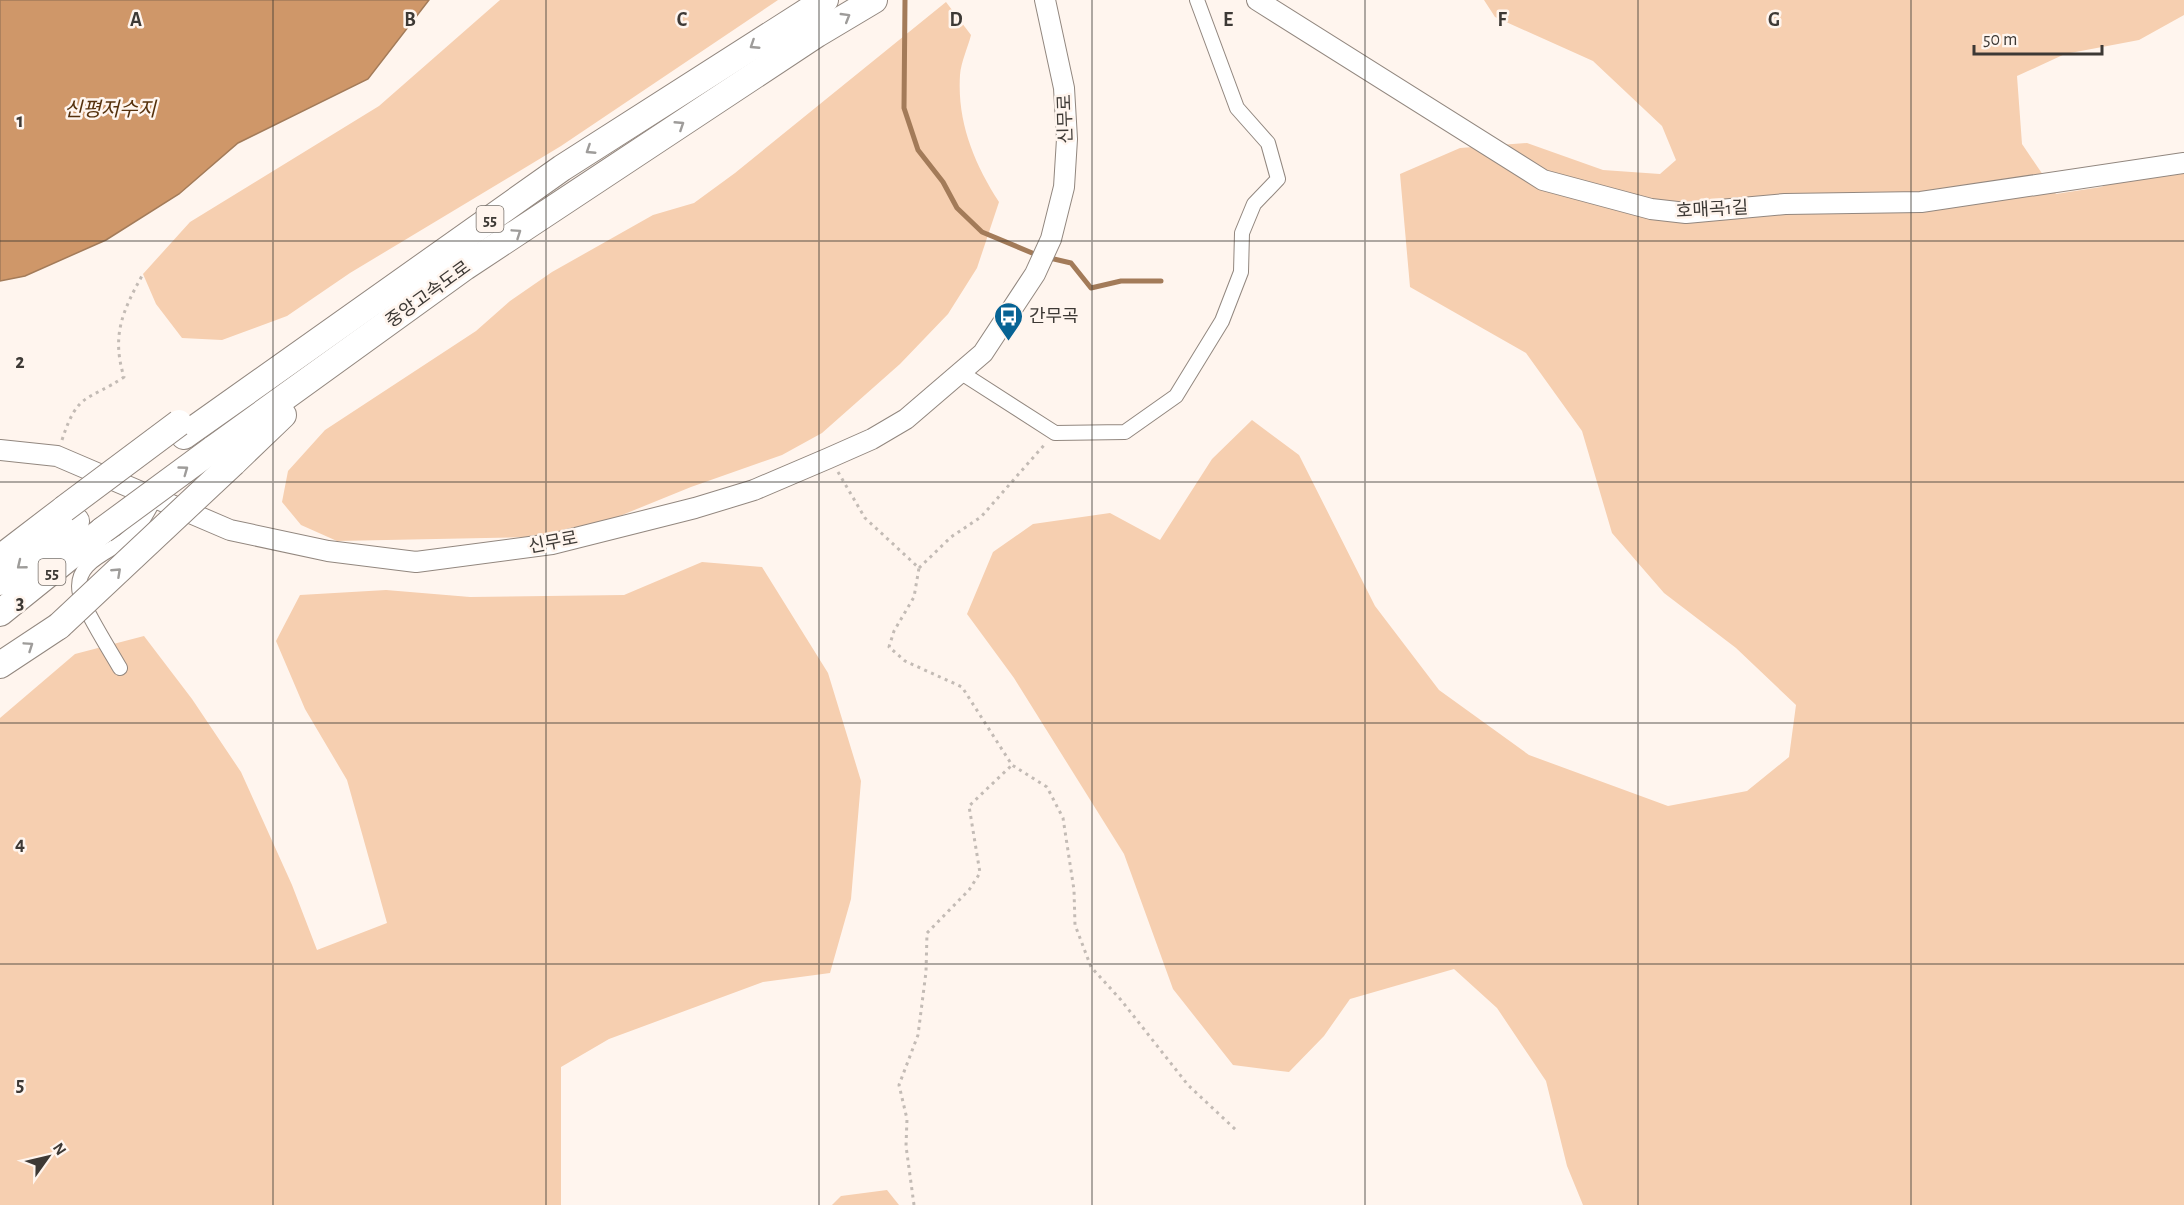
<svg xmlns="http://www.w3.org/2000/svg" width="2184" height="1205" viewBox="0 0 2184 1205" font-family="'Alegreya Sans','Noto Sans KR',sans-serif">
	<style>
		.green { fill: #f6cfb0 }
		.water { fill: #cf9769; stroke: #a37b59; stroke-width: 1.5 }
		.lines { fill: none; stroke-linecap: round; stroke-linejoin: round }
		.stream { stroke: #a37b59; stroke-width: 5 }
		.street-casing { stroke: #92877f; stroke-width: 16 }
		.secondary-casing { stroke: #92877f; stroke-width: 22 }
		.highway-casing { stroke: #92877f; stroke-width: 28 }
		.path { stroke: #c3bbb5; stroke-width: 3; stroke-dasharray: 3 4.5; stroke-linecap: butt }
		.street { stroke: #fff; stroke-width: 14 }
		.secondary { stroke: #fff; stroke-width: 20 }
		.highway { stroke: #fff; stroke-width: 26 }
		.highway-bridge-casing { stroke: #92877f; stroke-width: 28; stroke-linecap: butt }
		.highway-bridge { stroke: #fff; stroke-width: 26 }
		.oneway { stroke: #9e9c9a }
		.grid { fill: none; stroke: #3d3935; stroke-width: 1.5; stroke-opacity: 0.55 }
		.labels { text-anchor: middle; stroke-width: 5; stroke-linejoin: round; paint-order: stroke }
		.shield { fill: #fff5ee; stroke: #77716c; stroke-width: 1.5 }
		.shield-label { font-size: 16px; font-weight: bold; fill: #3d3935 }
		.street-label { font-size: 18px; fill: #3d3935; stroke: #fff5ee }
		.poi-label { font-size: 18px; fill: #3d3935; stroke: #fff5ee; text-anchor: start }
		.water-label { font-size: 20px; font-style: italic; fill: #55300b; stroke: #fff5ee }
		.grid-label { font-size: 20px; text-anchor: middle; font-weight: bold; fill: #3d3935; stroke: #fff5ee; stroke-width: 5; stroke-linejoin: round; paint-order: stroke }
	</style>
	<rect width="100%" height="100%" fill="#fff5ee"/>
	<g class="green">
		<polygon points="500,0 778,0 561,146 350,273 287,316 222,340 182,338 156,304 143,274 190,222 379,106"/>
		<polygon points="1484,0 2184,0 2184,15 2139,40 2065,54 2017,76 2022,144 2056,194 2101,187 2159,164 2184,170 2184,1205 1583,1205 1567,1166 1546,1081 1497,1008 1454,969 1350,999 1324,1036 1289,1072 1233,1065 1173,989 1124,854 1014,678 967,614 993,552 1033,524 1110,513 1160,540 1212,459 1252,420 1299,455 1375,606 1439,690 1529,755 1668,806 1747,791 1789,757 1796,705 1736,648 1664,593 1612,533 1582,431 1526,353 1410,287 1400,174 1460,148 1527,143 1603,170 1660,174 1676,160 1662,126 1593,61 1495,17"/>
		<path d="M 946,2 L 971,35 C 968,47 961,62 960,75 C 957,122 974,163 999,202 L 977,268 L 948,314 L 900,364 L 822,433 L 782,455 L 691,487 L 595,526 L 531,537 L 337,541 L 301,525 L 282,502 L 288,471 L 325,430 L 476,331 L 510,301 L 552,272 L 653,215 L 694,203 L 735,173 Z"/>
		<polygon points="702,562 762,567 828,673 861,781 851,899 830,973 763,982 609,1039 561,1067 561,1205 0,1205 0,718 75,654 144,636 192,699 241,772 292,885 317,950 387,923 347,780 305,709 276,641 300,595 386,590 470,597 624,595"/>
		<polygon points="887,1190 899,1205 832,1205 841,1196"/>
	</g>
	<polygon class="water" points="0,0 429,0 368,79 238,143 179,194 106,240 25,276 0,281"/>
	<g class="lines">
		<polyline class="stream" points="905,0 904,108 918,150 943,182 957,208 982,232 1037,255 1071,263 1091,288 1121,281 1161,281"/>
		<defs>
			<g id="street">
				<polyline points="960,372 1055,433 1125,432 1176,396 1222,321 1241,272 1242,233 1254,204 1278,179 1268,143 1237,108 1197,0"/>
				<path d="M 120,668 C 111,652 84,610 80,594 C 73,564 105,554 124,541 C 138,530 146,515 154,500"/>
			</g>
			<g id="secondary">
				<polyline points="1257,0 1543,180 1651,209 1686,213 1785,204 1921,202 2184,163"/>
				<polyline points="0,450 57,456 230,530 328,551 416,562 552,544 695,508 754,490 829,458 872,439 906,419 983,353 1035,274 1051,239 1064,187 1067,139 1064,88 1045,0"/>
			</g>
			<g id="highway">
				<polyline points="184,436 562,168 825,0"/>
				<polyline points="213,449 465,267 817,34 874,0"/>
				<polyline points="233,463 283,415"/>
				<polyline points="0,558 64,509"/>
				<polyline points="0,582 76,521"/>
				<polyline points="0,613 103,530"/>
				<polyline points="0,665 59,626"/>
			</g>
		</defs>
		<use href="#street" class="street-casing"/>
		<use href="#secondary" class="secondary-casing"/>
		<use href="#highway" class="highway-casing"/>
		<g class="path">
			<path d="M 62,440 C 78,391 87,402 124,377 C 111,335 123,310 143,274"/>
			<polyline points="838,472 865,518 919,568 914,597 894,631 889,647 905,661 962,687 1012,765 1047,787 1063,818 1074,890 1075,925 1091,967 1121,1000 1188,1085 1237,1131"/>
			<polyline points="919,568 951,537 981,517 1045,444"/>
			<polyline points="914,1205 906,1146 907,1119 899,1085 918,1035 926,972 927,933 969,890 980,873 969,806 1012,765"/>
		</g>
		<use href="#street" class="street"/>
		<use href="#secondary" class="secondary"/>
		<use href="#highway" class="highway"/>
		<defs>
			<g id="highway-bridge">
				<polyline points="64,509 179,423"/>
				<polyline points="103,530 213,449"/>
				<polyline points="59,626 233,463"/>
			</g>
		</defs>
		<use href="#highway-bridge" class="highway-bridge-casing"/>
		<use href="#highway-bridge" class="highway-bridge"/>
	</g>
	<defs><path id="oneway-chevron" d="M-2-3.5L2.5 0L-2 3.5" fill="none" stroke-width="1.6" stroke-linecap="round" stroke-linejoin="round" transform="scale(1.5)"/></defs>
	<g class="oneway">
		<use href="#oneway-chevron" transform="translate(846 17) rotate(-31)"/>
		<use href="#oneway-chevron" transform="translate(754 45) rotate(147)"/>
		<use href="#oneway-chevron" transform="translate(680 125) rotate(-33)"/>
		<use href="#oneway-chevron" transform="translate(590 150) rotate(147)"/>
		<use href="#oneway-chevron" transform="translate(517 233) rotate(-34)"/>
		<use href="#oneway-chevron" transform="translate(184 470) rotate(-36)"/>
		<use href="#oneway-chevron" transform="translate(21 565) rotate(141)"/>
		<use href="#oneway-chevron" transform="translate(117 572) rotate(-43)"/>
		<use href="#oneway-chevron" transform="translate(29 646) rotate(-34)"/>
	</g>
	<path class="grid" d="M 273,0 L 273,1205M 546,0 L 546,1205M 819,0 L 819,1205M 1092,0 L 1092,1205M 1365,0 L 1365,1205M 1638,0 L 1638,1205M 1911,0 L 1911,1205M 0,241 L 2184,241M 0,482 L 2184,482M 0,723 L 2184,723M 0,964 L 2184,964"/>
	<defs>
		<symbol id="bus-pin" viewBox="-11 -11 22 30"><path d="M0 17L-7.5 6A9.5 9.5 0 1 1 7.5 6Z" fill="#076394" stroke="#fff5ee"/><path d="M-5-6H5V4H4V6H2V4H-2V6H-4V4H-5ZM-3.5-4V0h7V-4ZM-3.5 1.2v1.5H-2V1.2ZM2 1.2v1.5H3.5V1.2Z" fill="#fff"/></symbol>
	</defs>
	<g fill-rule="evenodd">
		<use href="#bus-pin" x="992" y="300" width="33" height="45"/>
	</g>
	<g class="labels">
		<g class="shield">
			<rect x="476.5" y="206" width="27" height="26" rx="4.5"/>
			<rect x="38.5" y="559" width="27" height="26" rx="4.5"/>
		</g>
		<g class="shield-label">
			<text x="490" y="225">55</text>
			<text x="52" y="578">55</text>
		</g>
		<g class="street-label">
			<text transform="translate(1065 119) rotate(-92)" y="6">신무로</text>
			<text transform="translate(1712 209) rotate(-3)" y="6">호매곡1길</text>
			<text transform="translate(428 294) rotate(-36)" y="6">중앙고속도로</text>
			<text transform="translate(553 542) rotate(-11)" y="6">신무로</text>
		</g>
		<g class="poi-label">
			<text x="1029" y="322">간무곡</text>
		</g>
		<g class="water-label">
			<text x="110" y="116">신평저수지</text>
		</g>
	</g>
	<g class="grid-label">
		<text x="136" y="26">A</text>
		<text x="410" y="26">B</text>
		<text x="682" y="26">C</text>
		<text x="956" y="26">D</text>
		<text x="1228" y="26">E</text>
		<text x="1502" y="26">F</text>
		<text x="1774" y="26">G</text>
		<text x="20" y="127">1</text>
		<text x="20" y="368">2</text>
		<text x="20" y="609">3</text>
		<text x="20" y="850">4</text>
		<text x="20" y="1091">5</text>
	</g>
	<g transform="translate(48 1157) rotate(56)" stroke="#fff5ee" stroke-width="4.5" paint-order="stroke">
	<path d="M0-4.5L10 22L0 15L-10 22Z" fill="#3d3935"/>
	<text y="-9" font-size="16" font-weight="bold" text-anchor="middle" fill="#3d3935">N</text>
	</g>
	<path d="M1974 45v9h128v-9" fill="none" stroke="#3d3935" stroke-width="3"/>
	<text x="1983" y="45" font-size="18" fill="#3d3935" stroke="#fff5ee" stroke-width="4.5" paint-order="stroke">50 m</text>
</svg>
